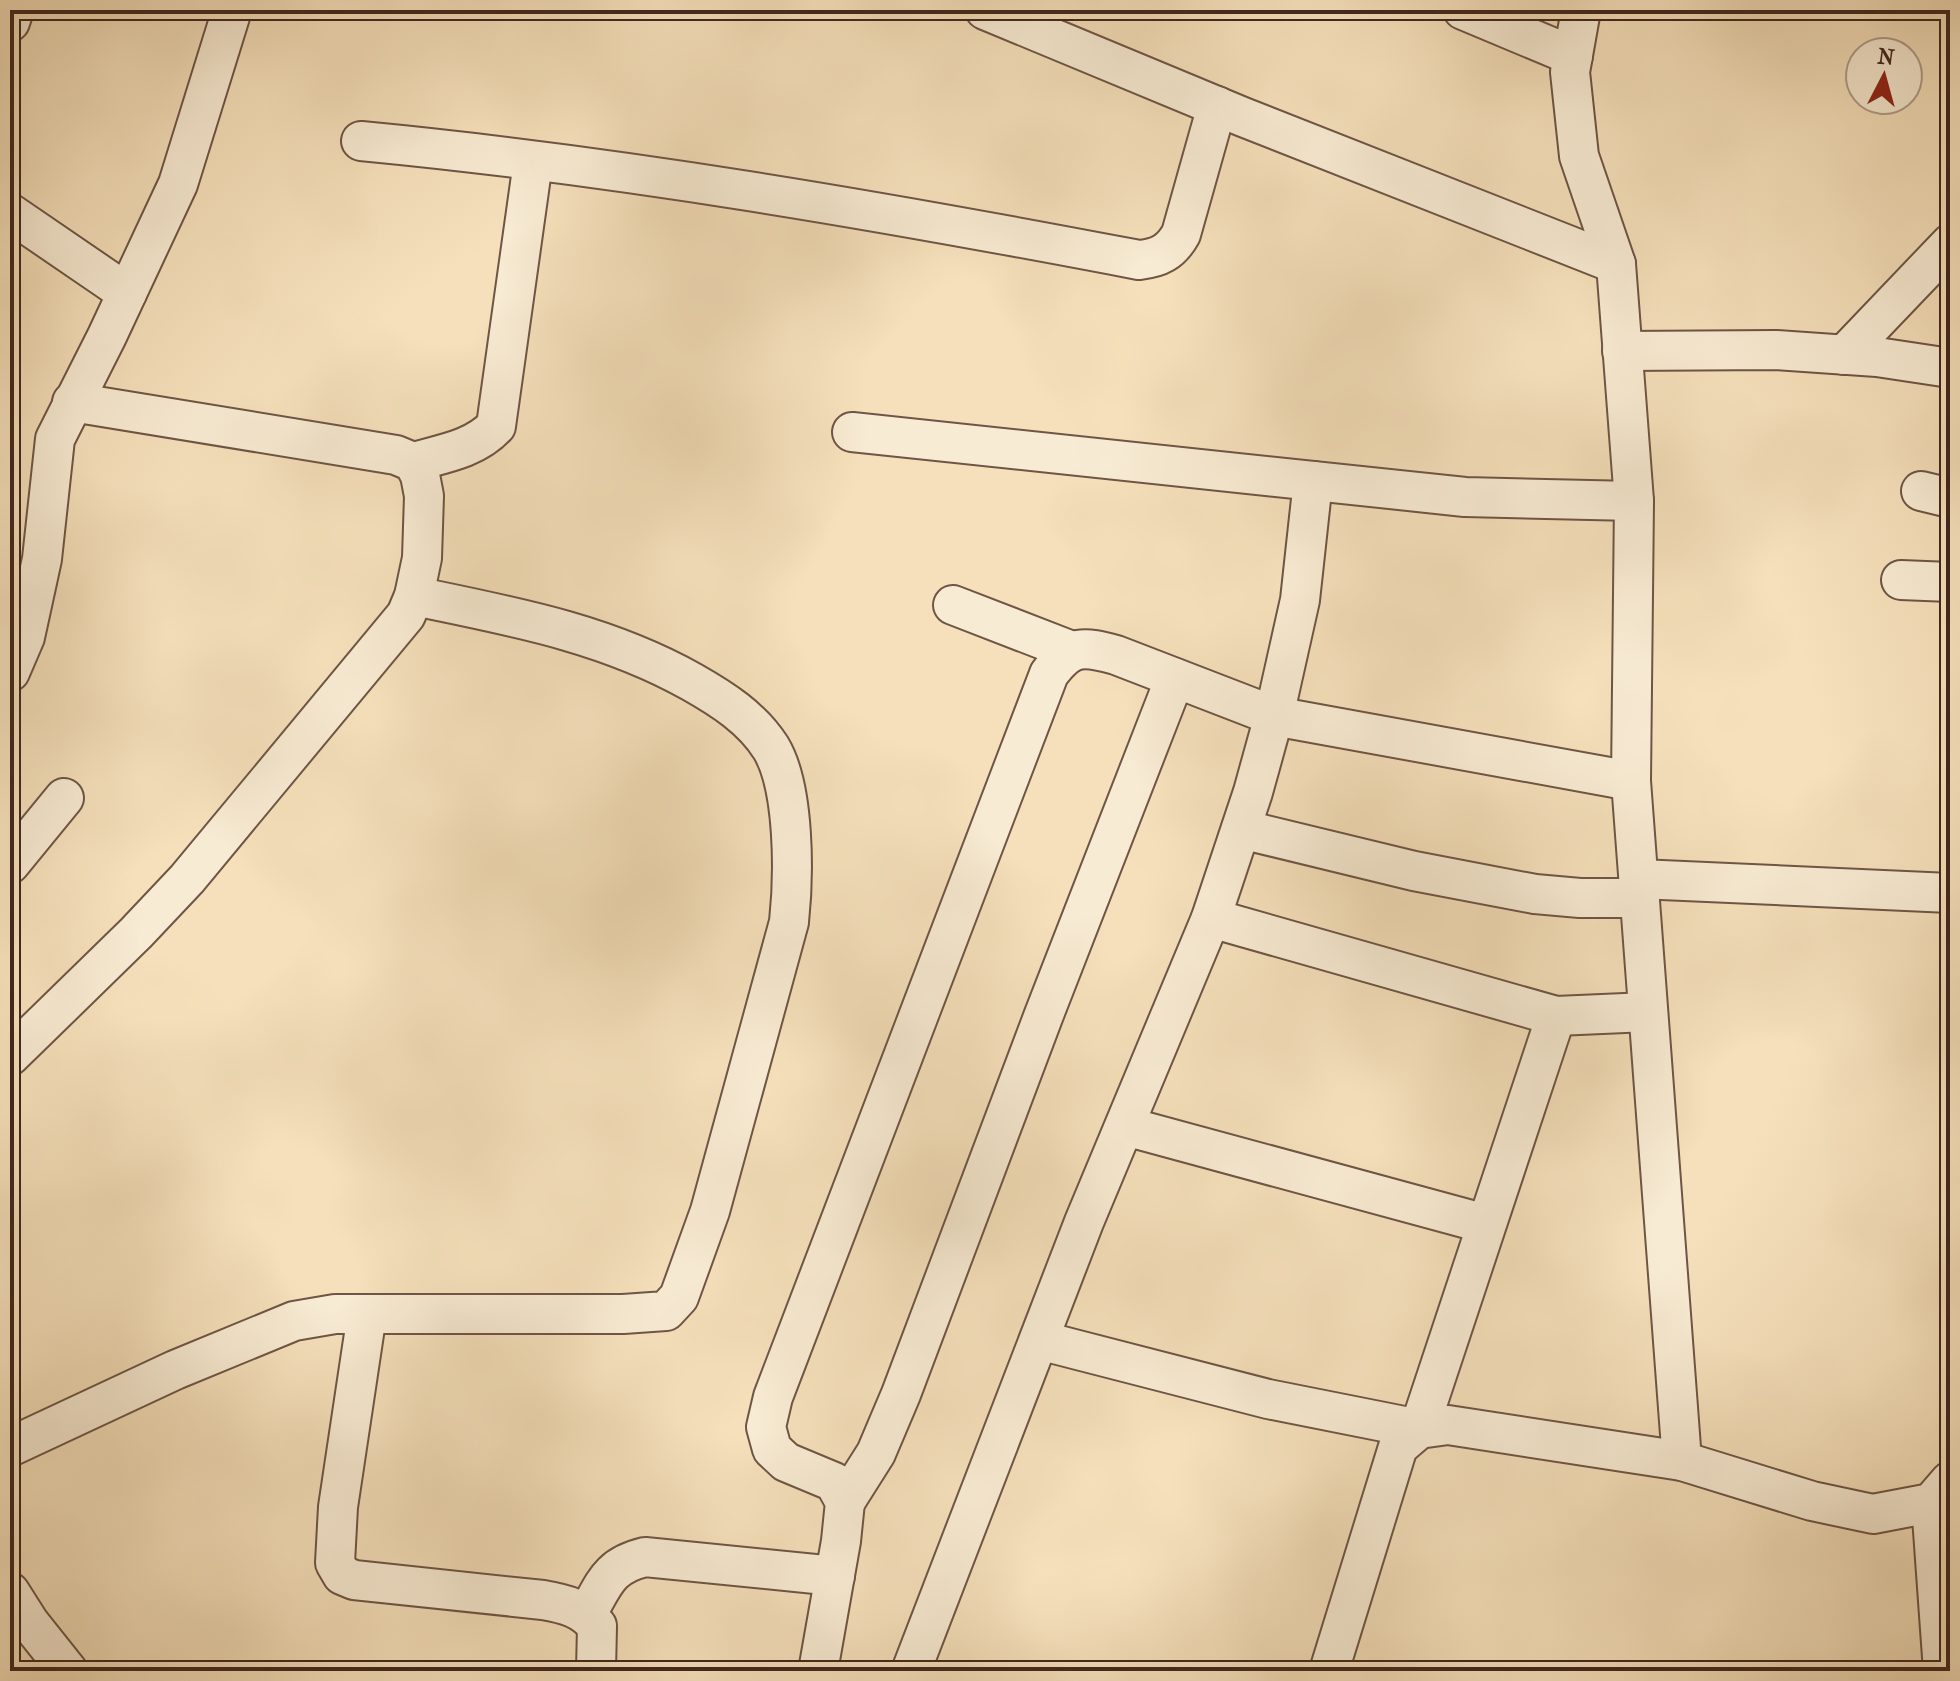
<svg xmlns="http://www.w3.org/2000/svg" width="1960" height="1681" viewBox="0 0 1960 1681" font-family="'IM FELL French Canon',serif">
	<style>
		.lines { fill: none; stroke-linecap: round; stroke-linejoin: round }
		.minor-casing { stroke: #6e5545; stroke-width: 42 }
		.minor { stroke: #f8ebd3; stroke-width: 38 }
	</style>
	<rect width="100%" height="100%" fill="#f5e0bb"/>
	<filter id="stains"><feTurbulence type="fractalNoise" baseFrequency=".0025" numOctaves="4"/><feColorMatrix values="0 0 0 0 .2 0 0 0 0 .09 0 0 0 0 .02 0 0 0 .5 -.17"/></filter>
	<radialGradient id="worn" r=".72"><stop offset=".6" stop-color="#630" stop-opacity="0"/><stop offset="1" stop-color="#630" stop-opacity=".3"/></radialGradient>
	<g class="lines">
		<defs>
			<g id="minor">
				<polyline points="985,10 1243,117 1616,264"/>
				<polyline points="1463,10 1573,56"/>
				<polyline points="1581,10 1570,72 1579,156 1616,264 1634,501 1631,781 1682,1461"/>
				<polyline points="10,22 14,10"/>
				<path d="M 361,141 C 622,166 882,211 1139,260 C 1159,258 1171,252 1181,234 L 1217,106"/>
				<polyline points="10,213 127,293"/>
				<polyline points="1622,351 1776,350 1877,357 1950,368"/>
				<polyline points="1844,355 1950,244"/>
				<polyline points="852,432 1465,497 1634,501"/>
				<path d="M 413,462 C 442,454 475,449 496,426 L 533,162"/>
				<polyline points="1921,491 1950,498"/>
				<polyline points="1901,580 1950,582"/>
				<polyline points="953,605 1072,651"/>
				<polyline points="10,672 25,637 42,559 55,439 107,336 178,184 232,10"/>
				<polyline points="1241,829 1414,871 1535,894 1580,898 1640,898"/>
				<polyline points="10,864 64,798"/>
				<polyline points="1639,879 1950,893"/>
				<polyline points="1211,918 1556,1016 1648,1012"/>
				<polyline points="10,1056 136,933 187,879 406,615 414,596 422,558 424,496 420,475 413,462 396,455 72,402"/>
				<polyline points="1125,1126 1486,1224"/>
				<path d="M 367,1314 L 338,1507 L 335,1563 L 342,1575 L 354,1580 L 543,1600 C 566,1604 582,1608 597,1626 L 596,1671"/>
				<polyline points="1039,1340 1268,1399 1419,1429 1556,1016"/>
				<path d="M 10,1447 L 175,1370 L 294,1321 L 335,1314 L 623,1314 L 666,1311 L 679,1297 L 710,1211 L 789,922 C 794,876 795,788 771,748 C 752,718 722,699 692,682 C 605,633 511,616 414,596"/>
				<polyline points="845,1502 876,1453 901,1394 1043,1017 1175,678"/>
				<polyline points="1931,1503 1943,1671"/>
				<polyline points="10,1592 29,1622 68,1671"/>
				<path d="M 587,1614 C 605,1583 608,1566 645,1557 L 835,1576"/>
				<path d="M 818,1671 L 841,1541 L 845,1502 L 834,1482 L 786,1462 L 772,1449 L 766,1427 L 773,1397 L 1049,674 C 1071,644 1083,646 1116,655 L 1274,716 L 1631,781"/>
				<polyline points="911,1671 1084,1222 1211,918 1253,792 1274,716 1300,600 1313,481"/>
				<polyline points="1329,1671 1398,1447 1419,1429 1448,1425 1682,1461 1812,1501 1873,1514 1931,1503 1950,1481"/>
			</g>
		</defs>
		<use href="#minor" class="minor-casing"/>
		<use href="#minor" class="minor"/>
	</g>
	<rect width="1960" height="1681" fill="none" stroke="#f5e0bb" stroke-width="40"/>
	<rect x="12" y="12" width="1936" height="1657" fill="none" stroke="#41271e" stroke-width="4"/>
	<rect x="20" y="20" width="1920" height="1641" fill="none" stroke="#41271e" stroke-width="2"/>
	<g transform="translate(1884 76) rotate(6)"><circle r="38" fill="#f8ebd3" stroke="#af9d8b" stroke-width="2"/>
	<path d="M0-6L14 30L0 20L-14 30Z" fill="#8f2418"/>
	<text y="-12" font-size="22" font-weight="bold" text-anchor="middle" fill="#41271e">N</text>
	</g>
	<rect width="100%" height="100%" filter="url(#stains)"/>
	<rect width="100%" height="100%" fill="url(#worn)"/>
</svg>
